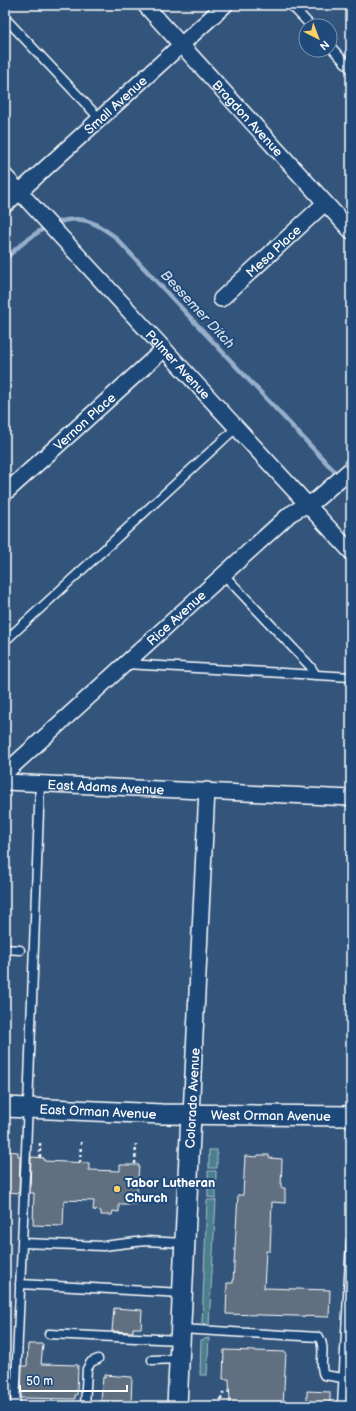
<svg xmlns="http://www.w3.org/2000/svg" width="356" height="1411" viewBox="0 0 356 1411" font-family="'Balsamiq Sans',sans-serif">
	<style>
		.green { fill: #4b7f8d; stroke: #a5bfc6 }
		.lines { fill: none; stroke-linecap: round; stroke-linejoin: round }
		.stream { stroke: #97afca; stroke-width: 4.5 }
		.building { fill: #616f80; stroke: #fff }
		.service-casing { stroke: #fff; stroke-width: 11 }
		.minor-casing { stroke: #fff; stroke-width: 18 }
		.tertiary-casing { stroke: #fff; stroke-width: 22 }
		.path { stroke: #fff; stroke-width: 2.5; stroke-dasharray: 3 3; stroke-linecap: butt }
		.service { stroke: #1f4a7a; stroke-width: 8 }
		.minor { stroke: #1f4a7a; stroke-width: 15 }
		.tertiary { stroke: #1f4a7a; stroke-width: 19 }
		.poi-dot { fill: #ffd166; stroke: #1f4a7a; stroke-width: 1.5 }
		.labels { text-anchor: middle; stroke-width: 4; stroke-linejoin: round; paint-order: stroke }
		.street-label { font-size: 13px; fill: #fff; stroke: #1f4a7a }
		.poi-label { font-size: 13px; font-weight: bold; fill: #fff; stroke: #1f4a7a; text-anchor: start }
		.water-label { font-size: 14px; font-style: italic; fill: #d4dee9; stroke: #1f4a7a }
	</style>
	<rect width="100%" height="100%" fill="#33557c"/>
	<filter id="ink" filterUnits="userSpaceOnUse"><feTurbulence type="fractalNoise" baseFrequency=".025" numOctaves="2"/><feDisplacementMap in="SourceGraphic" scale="8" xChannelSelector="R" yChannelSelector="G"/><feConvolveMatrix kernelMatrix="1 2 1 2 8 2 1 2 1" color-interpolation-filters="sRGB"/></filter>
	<g filter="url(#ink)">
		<g class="green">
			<rect x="209" y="1150" width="8" height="18"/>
			<polygon points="208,1171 216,1171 216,1198 208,1197"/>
			<polygon points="207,1200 216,1200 209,1325 202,1323"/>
			<polygon points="209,1338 207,1375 200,1375 201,1340"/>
		</g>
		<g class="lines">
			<path class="stream" d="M 5,259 C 25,240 54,215 83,220 C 94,222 104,229 114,236 L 351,489"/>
		</g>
		<g class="building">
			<polygon points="5,1151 18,1152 18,1156 20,1156 19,1193 7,1192 7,1190 5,1189"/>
			<polygon points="258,1155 269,1155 269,1158 282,1159 281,1188 285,1188 285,1203 272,1202 270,1251 266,1251 264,1288 330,1290 329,1317 226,1314 227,1283 233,1283 238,1195 243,1195 245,1156 257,1157"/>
			<polygon points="31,1157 44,1158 44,1161 89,1163 89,1170 120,1171 120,1165 139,1165 136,1204 119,1204 119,1212 113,1211 112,1215 101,1215 101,1211 93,1210 94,1201 64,1200 63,1226 33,1225 34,1193 30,1193"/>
			<polygon points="114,1308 142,1310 141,1328 133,1328 133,1332 112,1331"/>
			<polygon points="28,1344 43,1344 41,1364 78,1365 77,1395 75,1395 75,1399 21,1398 22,1366 27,1366"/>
			<polygon points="224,1350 286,1352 283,1406 230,1406 229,1379 223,1379"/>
			<polygon points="5,1365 11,1366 10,1398 5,1397"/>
			<polygon points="105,1375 132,1377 131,1403 101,1401 103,1377 105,1378"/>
			<polygon points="307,1391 330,1392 330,1406 307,1406"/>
		</g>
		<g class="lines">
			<defs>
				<g id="service">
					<polyline points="291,5 311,26"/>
					<polyline points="5,18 100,119"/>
					<polyline points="330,46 351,69"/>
					<polyline points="224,575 310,666 316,675"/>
					<polyline points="5,641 237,427"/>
					<polyline points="126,664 351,677"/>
					<polyline points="5,949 20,950"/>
					<polyline points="23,1243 103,1246 145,1241 185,1243"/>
					<polyline points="20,1284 182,1293"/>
					<path d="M 181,1329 L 319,1337 C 327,1349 318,1363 324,1375 L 343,1378"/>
					<polyline points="49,1334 180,1340"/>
					<polyline points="152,1360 179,1359"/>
					<polyline points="15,1406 29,1081 40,783"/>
					<polyline points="85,1406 87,1369 91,1362 98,1359"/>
					<polyline points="342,1406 351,1240"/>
				</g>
				<g id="minor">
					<path id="s1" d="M 145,5 L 351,231"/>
					<path id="s2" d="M 5,176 L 351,552"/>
					<path id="s3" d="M 5,205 L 225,5"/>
					<path id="s4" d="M 221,299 L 325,203"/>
					<path id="s5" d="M 5,493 L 163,350"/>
					<path id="s6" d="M 5,773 L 290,514 L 317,499 L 351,469"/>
					<path id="s7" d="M 5,782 L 351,798"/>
					<polyline points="191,1115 207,790"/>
				</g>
				<g id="tertiary">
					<path id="s8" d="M 5,1107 L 162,1114 L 351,1116"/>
					<polyline points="177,1406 191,1115"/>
				</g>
			</defs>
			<use href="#service" class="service-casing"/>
			<use href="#minor" class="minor-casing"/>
			<use href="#tertiary" class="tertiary-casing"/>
			<g class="path">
				<polyline points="40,1158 40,1140"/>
				<polyline points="80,1163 81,1142"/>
				<polyline points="135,1164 136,1144"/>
				<polyline points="219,1406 223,1393 230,1391"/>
			</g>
			<use href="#service" class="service"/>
			<use href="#minor" class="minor"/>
			<use href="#tertiary" class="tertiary"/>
		</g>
	</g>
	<circle class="poi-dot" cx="117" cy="1189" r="4"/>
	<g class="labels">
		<g class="street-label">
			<text dy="5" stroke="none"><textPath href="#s3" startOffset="149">Small Avenue</textPath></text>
			<text dy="5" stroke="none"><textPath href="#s1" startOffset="153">Bragdon Avenue</textPath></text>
			<text dy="5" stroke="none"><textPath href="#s4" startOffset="71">Mesa Place</textPath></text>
			<text dy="5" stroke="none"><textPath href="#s2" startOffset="256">Palmer Avenue</textPath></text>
			<text dy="5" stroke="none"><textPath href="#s5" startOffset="107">Vernon Place</textPath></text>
			<text dy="5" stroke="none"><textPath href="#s6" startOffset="231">Rice Avenue</textPath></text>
			<text dy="5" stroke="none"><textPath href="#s7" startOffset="101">East Adams Avenue</textPath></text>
			<text transform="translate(192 1098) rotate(-87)" y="5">Colorado Avenue</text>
			<text dy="5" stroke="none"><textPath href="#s8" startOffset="93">East Orman Avenue</textPath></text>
			<text dy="5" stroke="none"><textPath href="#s8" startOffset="266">West Orman Avenue</textPath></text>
		</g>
		<g class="poi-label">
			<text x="125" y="1187">Tabor Lutheran<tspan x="125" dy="15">Church</tspan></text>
		</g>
		<g class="water-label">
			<text transform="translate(198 309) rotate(47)" y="5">Bessemer Ditch</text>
		</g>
	</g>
	<rect width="356" height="1411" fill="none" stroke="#1f4a7a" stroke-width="20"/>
	<rect x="10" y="10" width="336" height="1391" fill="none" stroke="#fff" stroke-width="1.5" filter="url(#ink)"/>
	<g transform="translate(318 38) rotate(138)"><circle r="19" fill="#1f4a7a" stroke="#7992af"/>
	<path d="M0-3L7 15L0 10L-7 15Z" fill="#ffd166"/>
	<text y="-6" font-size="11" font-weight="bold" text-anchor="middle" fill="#ffffff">N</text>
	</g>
	<path d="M20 1385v6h107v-6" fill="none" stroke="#ffffff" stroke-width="2"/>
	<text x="26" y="1385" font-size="12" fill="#ffffff" stroke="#1f4a7a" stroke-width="3" paint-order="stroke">50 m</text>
</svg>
